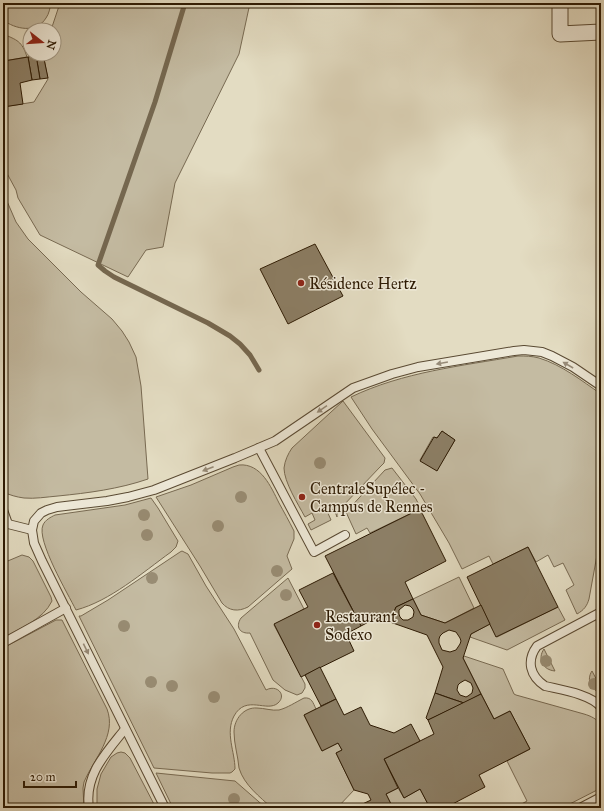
<svg xmlns="http://www.w3.org/2000/svg" width="604" height="811" viewBox="0 0 604 811" font-family="'IM FELL Great Primer',serif">
	<style>
		.green { fill: #c4bba2; stroke: #786a52; fill-rule: evenodd }
		.lines { fill: none; stroke-linecap: round; stroke-linejoin: round }
		.stream { stroke: #75674f; stroke-width: 5 }
		.building { fill: #8c7f66; stroke: #2d1a03; fill-rule: evenodd }
		.service-casing { stroke: #5a4a33; stroke-width: 10 }
		.minor-casing { stroke: #5a4a33; stroke-width: 17 }
		.service { stroke: #ede8d7; stroke-width: 8 }
		.minor { stroke: #ede8d7; stroke-width: 15 }
		.tree { fill: #988c73 }
		.oneway { fill: #978b78 }
		.poi-dot { fill: #8f2418; stroke: #ede8d7; stroke-width: 1.5 }
		.labels { text-anchor: middle; stroke-width: 3; stroke-linejoin: round; paint-order: stroke }
		.poi-label { font-size: 16px; fill: #2d1a03; stroke: #ede8d7; text-anchor: start }
	</style>
	<rect width="100%" height="100%" fill="#e3dcc2"/>
	<filter id="stains"><feTurbulence type="fractalNoise" baseFrequency=".005" numOctaves="4"/><feColorMatrix values="0 0 0 0 .2 0 0 0 0 .09 0 0 0 0 .02 0 0 0 .5 -.17"/></filter>
	<radialGradient id="worn" r=".72"><stop offset=".6" stop-color="#630" stop-opacity="0"/><stop offset="1" stop-color="#630" stop-opacity=".3"/></radialGradient>
	<g class="green">
		<path d="M 3,3 L 51,3 C 50,8 49,14 46,18 C 36,34 15,29 3,20 Z"/>
		<polygon points="60,3 250,3 239,54 175,183 163,247 146,250 128,277 40,235 18,198 16,190 3,166 3,107 34,102 48,79 43,54 36,55 35,54 54,54 54,30 50,30 52,27"/>
		<path d="M 3,34 C 17,40 22,41 27,57 L 4,61 L 5,66 L 3,67 Z"/>
		<path d="M 3,192 L 16,222 L 28,239 L 81,292 L 112,319 L 122,331 L 129,342 L 136,357 L 141,386 L 148,479 C 119,489 88,493 58,496 C 46,497 35,499 24,498 C 16,497 10,495 3,492 Z"/>
		<path d="M 518,356 C 525,356 532,356 539,358 C 562,365 582,381 601,394 L 601,533 L 589,599 C 587,606 584,610 577,614 L 566,590 L 574,585 L 563,563 L 554,567 L 548,555 L 536,562 L 528,547 L 493,564 L 489,556 L 462,569 L 449,543 L 420,494 L 372,429 L 351,397 C 403,372 461,366 518,356 ZM 442,431 L 455,440 L 437,470 L 420,460 L 433,437 L 437,438 Z"/>
		<path d="M 343,401 L 385,458 L 384,463 L 380,467 L 340,509 L 337,514 L 337,517 L 334,509 L 327,511 L 331,520 L 311,530 L 308,524 L 315,520 L 312,513 L 305,517 C 298,504 284,482 284,468 C 285,460 288,454 292,448 Z"/>
		<path d="M 239,465 C 261,463 271,487 279,503 C 284,512 289,521 294,531 L 294,539 L 289,551 L 287,556 L 292,569 L 248,607 C 238,612 229,611 222,603 L 200,566 L 156,497 L 191,485 L 233,467 Z"/>
		<polygon points="392,468 416,499 418,503 420,509 370,533 367,528 356,534 346,512 385,470"/>
		<path d="M 151,498 L 158,508 L 178,541 L 176,547 L 171,552 C 142,573 110,601 76,610 C 68,594 36,540 43,525 C 45,520 51,517 55,515 L 125,505 Z"/>
		<path d="M 182,551 L 188,554 L 206,586 L 234,629 L 266,690 C 277,684 287,695 278,703 C 267,713 246,694 234,716 C 225,733 235,752 235,769 L 232,772 L 230,773 L 212,773 L 154,768 L 79,616 L 81,616 L 108,600 L 180,552 Z"/>
		<path d="M 22,555 L 29,557 L 33,561 L 51,597 L 52,601 C 43,620 20,628 3,638 L 3,563 Z"/>
		<polygon points="459,577 474,608 445,623 421,615 413,599"/>
		<path d="M 288,578 L 304,609 L 274,625 L 305,684 L 305,688 L 302,693 L 297,695 L 285,690 L 273,680 L 250,633 C 240,634 235,627 241,618 Z"/>
		<polygon points="558,607 565,620 507,650 470,637 471,634 490,624 497,637"/>
		<path d="M 56,620 L 62,620 L 107,709 C 117,735 94,759 84,782 L 83,788 L 84,808 L 3,808 L 3,648 Z"/>
		<path d="M 544,649 L 555,671 C 543,670 537,659 544,649 Z"/>
		<path d="M 464,656 L 503,669 L 514,694 L 516,695 L 584,714 C 591,716 597,719 601,725 L 601,788 L 562,808 L 514,808 L 527,801 L 507,761 L 530,749 L 510,711 L 494,719 L 463,658 Z"/>
		<path d="M 592,671 L 601,688 L 601,693 C 591,690 586,680 592,671 Z"/>
		<path d="M 304,698 C 312,697 313,703 316,709 L 304,715 L 322,751 L 338,743 L 342,750 L 336,753 L 354,790 L 337,808 L 272,808 C 260,797 244,785 239,768 C 238,756 234,744 234,732 C 234,719 244,707 257,708 C 264,708 272,711 279,710 C 287,708 296,702 304,698 Z"/>
		<polygon points="121,752 125,753 130,758 156,808 97,808 97,789 101,774 111,757 117,753"/>
		<polygon points="156,773 235,781 266,808 173,808"/>
		<polygon points="398,788 404,798 420,789 430,808 393,808 386,794"/>
	</g>
	<g class="lines">
		<polyline class="stream" points="185,3 155,102 98,265 105,271 114,277 208,323 230,336 240,344 250,355 259,370"/>
	</g>
	<g class="building">
		<polygon points="43,54 48,78 40,79 36,55"/>
		<polygon points="36,55 40,79 32,80 28,57"/>
		<polygon points="28,57 32,80 20,83 23,104 3,107 3,67 5,66 4,61"/>
		<polygon points="315,244 343,296 288,324 260,269"/>
		<polygon points="442,431 455,440 437,471 420,461 434,437 437,438"/>
		<polygon points="420,509 446,561 405,582 413,599 396,607 390,622 376,618 361,626 325,556"/>
		<polygon points="528,547 558,607 496,637 467,577"/>
		<polygon points="333,573 361,626 346,634 354,651 301,677 274,624 308,607 299,590"/>
		<path d="M 413,599 L 421,615 L 445,623 L 481,605 L 490,624 L 471,634 L 463,658 L 481,694 L 464,703 L 435,693 L 443,667 L 427,635 L 390,622 L 396,607 ZM 405,605 L 410,606 L 413,609 L 414,612 L 413,617 L 408,620 L 403,620 L 400,617 L 399,614 L 399,610 ZM 449,630 L 456,632 L 460,638 L 461,641 L 460,644 L 456,650 L 450,652 L 442,650 L 439,643 L 439,639 L 440,636 L 443,633 ZM 465,680 L 471,683 L 473,688 L 472,693 L 468,696 L 466,697 L 460,695 L 457,690 L 458,685 L 460,683 Z"/>
		<polygon points="320,667 336,699 321,706 305,675"/>
		<polygon points="435,693 449,698 464,703 428,720 426,718"/>
		<polygon points="481,694 494,719 510,711 530,749 479,775 485,787 445,808 430,808 420,789 404,798 384,759 434,734 428,720"/>
		<polygon points="336,699 344,715 361,707 370,725 394,733 411,724 420,741 384,759 398,788 386,794 393,808 354,808 371,800 368,794 354,790 336,753 342,750 338,743 322,751 304,715"/>
	</g>
	<g class="lines">
		<defs>
			<g id="service">
				<polyline points="259,448 314,552 345,535"/>
				<polyline points="3,510 8,524 4,525"/>
				<polyline points="8,524 32,530"/>
				<path d="M 601,612 L 537,646 C 526,661 530,676 545,686 C 562,690 590,694 601,707"/>
				<polyline points="3,643 66,608"/>
				<path d="M 89,808 C 84,775 106,753 125,729"/>
				<polyline points="165,808 42,561 34,543 32,530 34,521 41,513 47,510 57,507 107,501 128,497 154,490 235,458 275,441 353,388 392,374 418,367 514,351 524,350 542,352 552,356 573,367 601,386"/>
				<polyline points="580,808 601,797"/>
			</g>
			<polyline id="minor" points="560,3 560,34 601,32"/>
		</defs>
		<use href="#service" class="service-casing"/>
		<use href="#minor" class="minor-casing"/>
		<use href="#service" class="service"/>
		<use href="#minor" class="minor"/>
	</g>
	<g class="tree">
		<circle cx="320" cy="463" r="6"/>
		<circle cx="241" cy="497" r="6"/>
		<circle cx="144" cy="515" r="6"/>
		<circle cx="218" cy="526" r="6"/>
		<circle cx="147" cy="535" r="6"/>
		<circle cx="277" cy="571" r="6"/>
		<circle cx="152" cy="578" r="6"/>
		<circle cx="286" cy="595" r="6"/>
		<circle cx="124" cy="626" r="6"/>
		<circle cx="546" cy="661" r="6"/>
		<circle cx="151" cy="682" r="6"/>
		<circle cx="594" cy="684" r="6"/>
		<circle cx="172" cy="686" r="6"/>
		<circle cx="214" cy="697" r="6"/>
		<circle cx="234" cy="799" r="6"/>
	</g>
	<defs><path id="oneway-solid" d="M-6-.8H1V-3.2L6.5 0L1 3.2V.8H-6Z"/></defs>
	<g class="oneway">
		<use href="#oneway-solid" transform="translate(442 363) rotate(170)"/>
		<use href="#oneway-solid" transform="translate(568 365) rotate(-150)"/>
		<use href="#oneway-solid" transform="translate(322 409) rotate(146)"/>
		<use href="#oneway-solid" transform="translate(208 469) rotate(159)"/>
		<use href="#oneway-solid" transform="translate(86 649) rotate(64)"/>
	</g>
	<g class="poi-dot">
		<circle cx="301" cy="283" r="4"/>
		<circle cx="302" cy="497" r="4"/>
		<circle cx="317" cy="625" r="4"/>
	</g>
	<g class="labels">
		<g class="poi-label">
			<text x="309" y="289">Résidence Hertz</text>
			<text x="310" y="494">CentraleSupélec -<tspan x="310" dy="18">Campus de Rennes</tspan></text>
			<text x="325" y="622">Restaurant<tspan x="325" dy="18">Sodexo</tspan></text>
		</g>
	</g>
	<rect width="604" height="811" fill="none" stroke="#e3dcc2" stroke-width="16"/>
	<rect x="4" y="4" width="596" height="803" fill="none" stroke="#2d1a03" stroke-width="2"/>
	<rect x="8" y="8" width="588" height="795" fill="none" stroke="#2d1a03"/>
	<g transform="translate(42 42) rotate(107)"><circle r="19" fill="#ede8d7" stroke="#a09682"/>
	<path d="M0-3L7 15L0 10L-7 15Z" fill="#8f2418"/>
	<text y="-6" font-size="11" font-weight="bold" text-anchor="middle" fill="#2d1a03">N</text>
	</g>
	<path d="M24 781v6h52v-6" fill="none" stroke="#2d1a03" stroke-width="2"/>
	<text x="30" y="781" font-size="12" fill="#2d1a03" stroke="#ede8d7" stroke-width="3" paint-order="stroke">20 m</text>
	<rect width="100%" height="100%" filter="url(#stains)"/>
	<rect width="100%" height="100%" fill="url(#worn)"/>
</svg>
